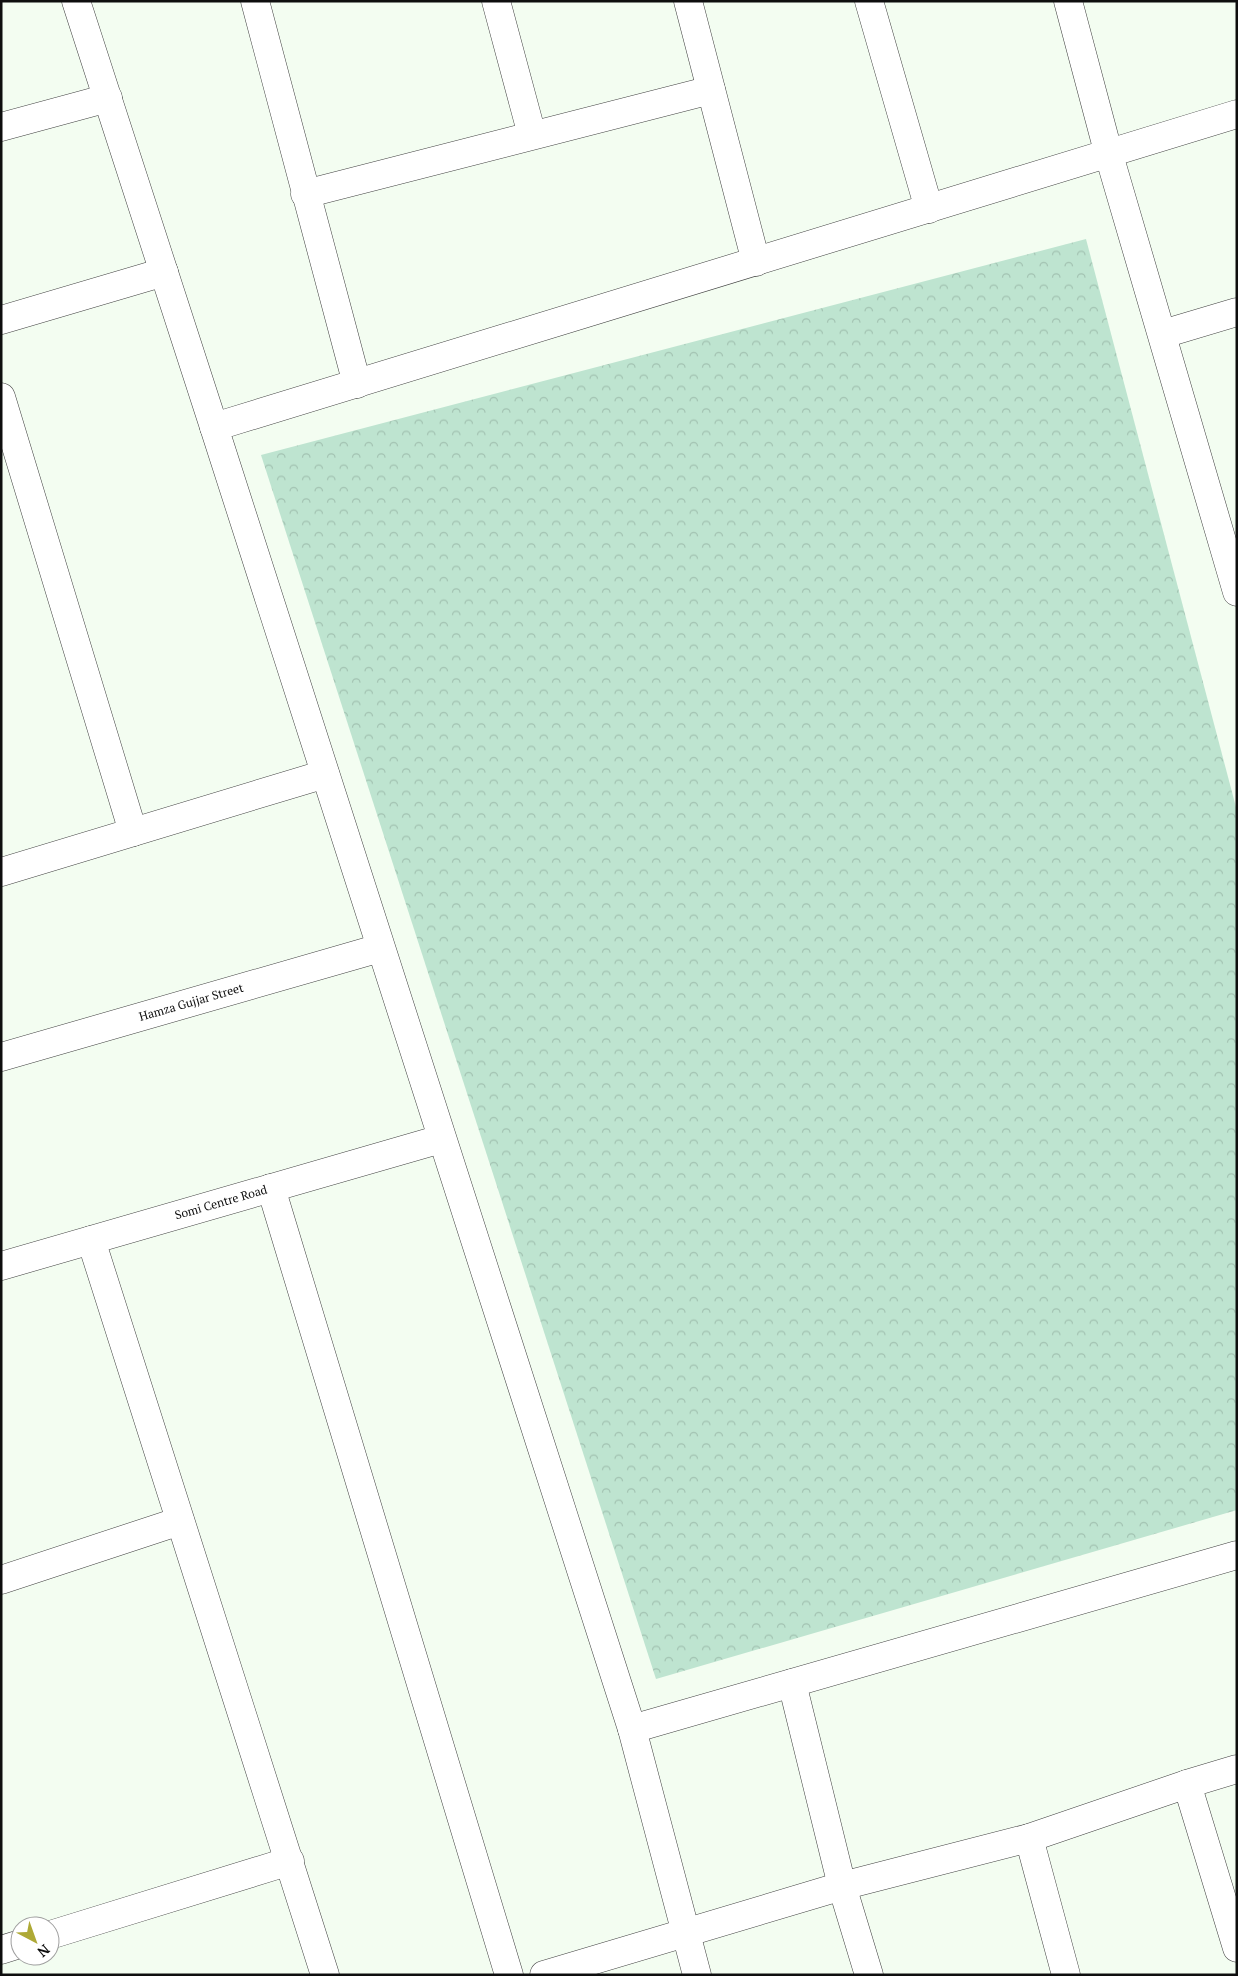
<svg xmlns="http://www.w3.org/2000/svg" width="1238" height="1976" viewBox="0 0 1238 1976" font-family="'PT Serif',serif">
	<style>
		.park { fill: url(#park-crowns) }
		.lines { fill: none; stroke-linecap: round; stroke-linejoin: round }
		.minor-casing { stroke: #414141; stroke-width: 29 }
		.minor { stroke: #fff; stroke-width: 28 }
		.labels { text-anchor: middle; stroke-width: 5; stroke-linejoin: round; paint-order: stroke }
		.street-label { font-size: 12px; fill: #0e0e0e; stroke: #fff }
	</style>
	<defs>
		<pattern id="park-crowns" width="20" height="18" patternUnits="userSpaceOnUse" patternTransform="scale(1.25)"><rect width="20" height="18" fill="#bee4d0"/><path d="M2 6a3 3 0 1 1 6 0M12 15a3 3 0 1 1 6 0" fill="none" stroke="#a2c2b1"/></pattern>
	</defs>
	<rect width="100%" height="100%" fill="#f3fdf1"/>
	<polygon class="park" points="1086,239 1237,811 1237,1510 656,1679 261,455"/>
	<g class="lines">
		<defs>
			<g id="minor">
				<polyline points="76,1 214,427"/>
				<polyline points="255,1 357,384"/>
				<polyline points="496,1 532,135"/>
				<polyline points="688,1 756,262"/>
				<polyline points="869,1 929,209"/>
				<polyline points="1068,1 1109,155 1237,592"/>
				<polyline points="1237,114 214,427 632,1729 1237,1555"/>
				<polyline points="1,127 108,98"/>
				<polyline points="305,194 711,90"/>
				<polyline points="1,320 164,272"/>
				<polyline points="1163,334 1237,312"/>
				<polyline points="1,397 133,832"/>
				<polyline points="1,872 325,774"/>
				<path id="s1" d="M 1,1057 L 380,948"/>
				<polyline points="271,1188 509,1975"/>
				<polyline points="91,1240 325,1975"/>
				<path id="s2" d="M 1,1266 L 441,1139"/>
				<polyline points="1,1580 180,1521"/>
				<polyline points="792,1683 842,1886 869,1975"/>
				<polyline points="632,1729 697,1975"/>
				<polyline points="1187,1784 1237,1948"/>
				<polyline points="1029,1838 1066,1975"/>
				<polyline points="50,1935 290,1861"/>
				<polyline points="1,1950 20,1944"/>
				<polyline points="544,1975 842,1886 1029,1838 1187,1784 1237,1769"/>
			</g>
		</defs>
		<use href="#minor" class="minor-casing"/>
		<use href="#minor" class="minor"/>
	</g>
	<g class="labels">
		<g class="street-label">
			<text dy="4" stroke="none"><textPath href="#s1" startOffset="198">Hamza Gujjar Street</textPath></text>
			<text dy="4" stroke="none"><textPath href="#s2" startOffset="229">Somi Centre Road</textPath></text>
		</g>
	</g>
	<rect width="1238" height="1976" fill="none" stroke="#0e0e0e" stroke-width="5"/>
	<g transform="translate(35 1941) rotate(139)"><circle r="24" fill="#ffffff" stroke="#9f9f9f"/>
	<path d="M0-4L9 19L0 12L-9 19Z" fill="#aea936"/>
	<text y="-8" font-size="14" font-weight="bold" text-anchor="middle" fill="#0e0e0e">N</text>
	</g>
</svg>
